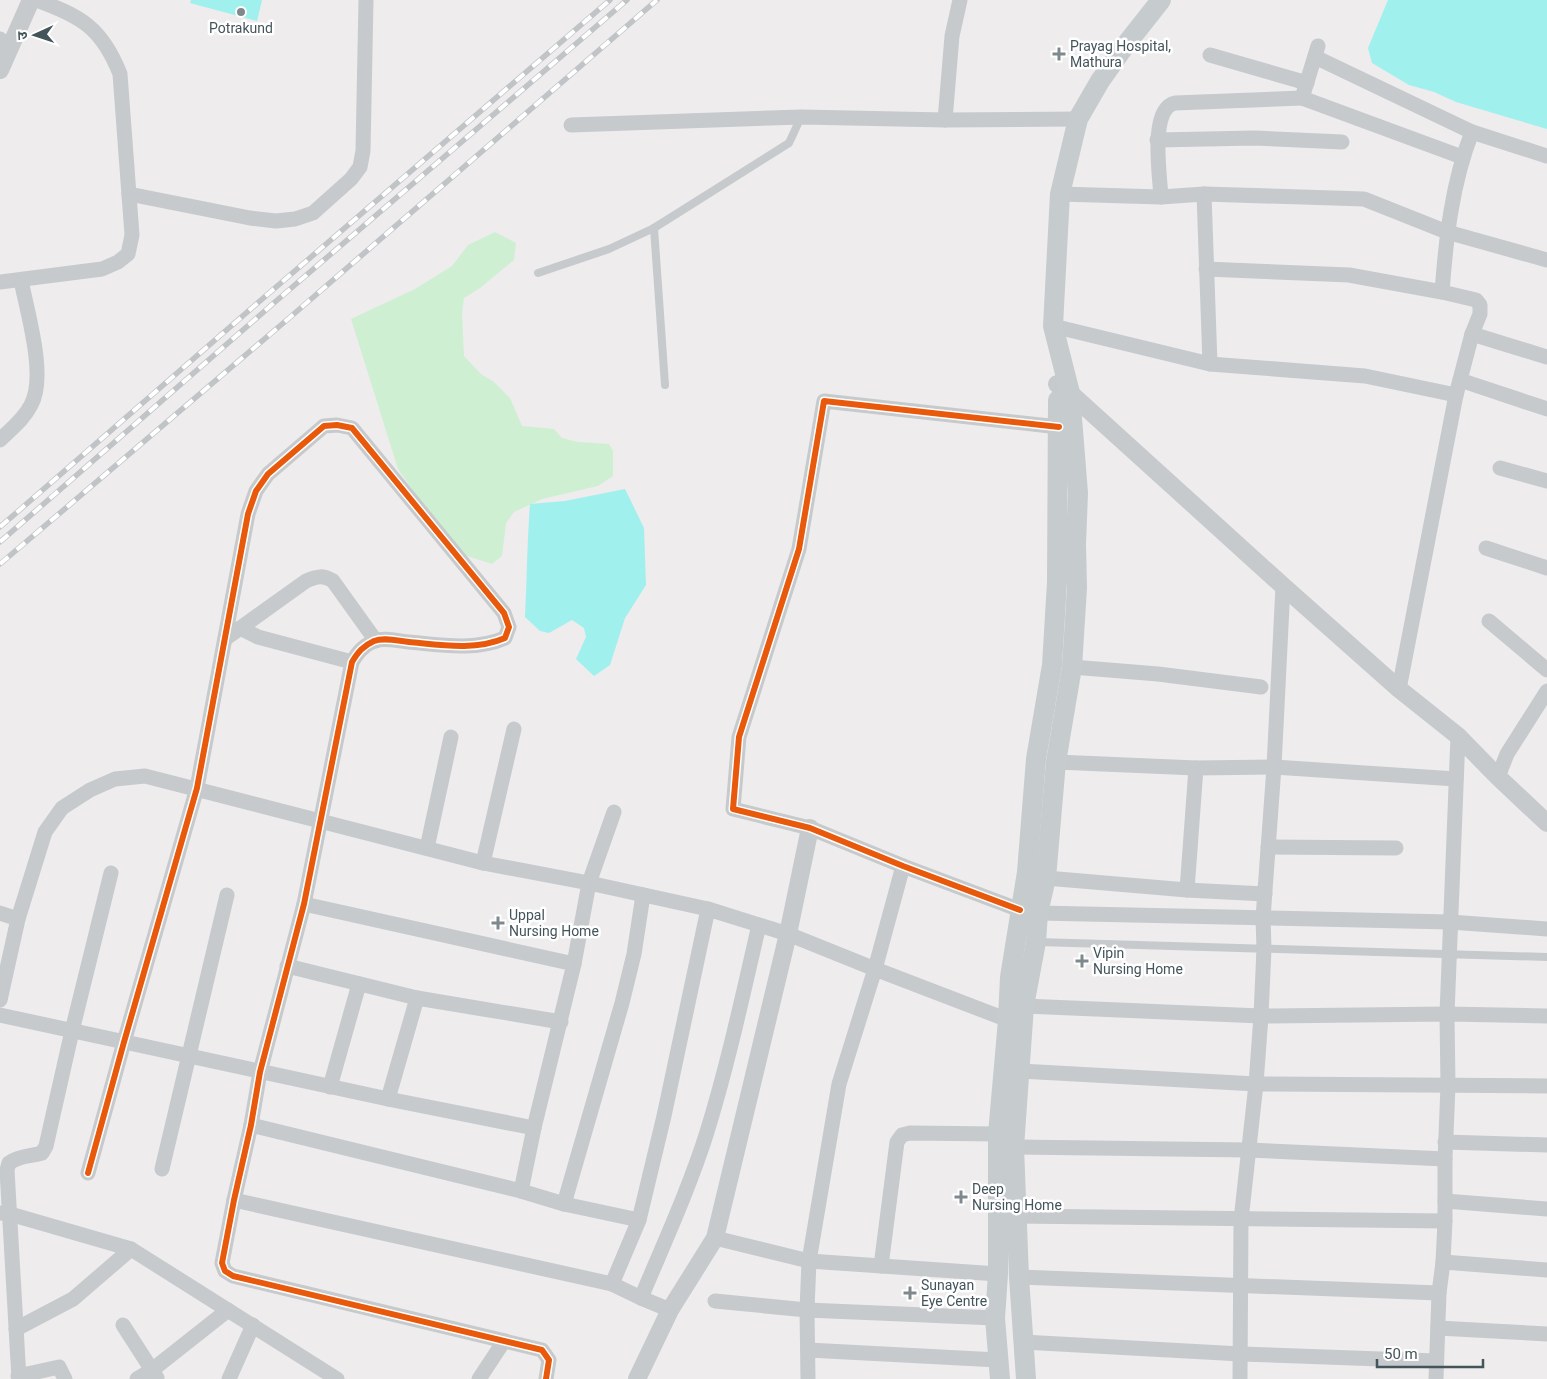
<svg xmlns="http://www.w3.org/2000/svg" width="1547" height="1379" viewBox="0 0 1547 1379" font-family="Roboto,'Noto Sans Devanagari',sans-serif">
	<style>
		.green { fill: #cfefd3 }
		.water { fill: #a0f0ee }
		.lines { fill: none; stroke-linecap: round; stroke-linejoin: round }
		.service { stroke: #c6cacc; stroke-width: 8 }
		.minor { stroke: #c6cacc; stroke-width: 15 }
		.tertiary { stroke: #c6cacc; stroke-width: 18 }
		.secondary { stroke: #c6cbce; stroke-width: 20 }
		.rail-casing { stroke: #c1c4c6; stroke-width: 5.5 }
		.rail { stroke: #fff; stroke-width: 4; stroke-dasharray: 11; stroke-linecap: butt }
		.cycleway-casing { stroke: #fff; stroke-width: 9 }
		.cycleway { stroke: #e8590c; stroke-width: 6 }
		.poi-dot { fill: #7f898d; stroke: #fff; stroke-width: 2 }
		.labels { text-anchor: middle; stroke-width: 5; stroke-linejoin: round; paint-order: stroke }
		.poi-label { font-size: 14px; fill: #43545a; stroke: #fff; text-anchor: start }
	</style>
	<rect width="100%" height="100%" fill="#eeeced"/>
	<polygon class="green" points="495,232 516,243 514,260 480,288 464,298 462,313 464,356 481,374 494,382 510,398 522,426 554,429 562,438 578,442 609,444 613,451 613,476 598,486 542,499 514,512 506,523 502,556 492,564 464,555 429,514 398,469 351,319 415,289 452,266 468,245"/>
	<g class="water">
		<polygon points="191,0 262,0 257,21 190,3"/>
		<polygon points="1388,0 1547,0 1547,129 1456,102 1434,92 1409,85 1372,63 1368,48"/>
		<path d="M 625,489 L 644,528 L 646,585 L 625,618 L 610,665 L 594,676 L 576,659 L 586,637 L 584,628 L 572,620 L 549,633 L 540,631 L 525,617 C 527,579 527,542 530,504 L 565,501 Z"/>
	</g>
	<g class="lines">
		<g class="service">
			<polyline points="654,228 665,385"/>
			<polyline points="538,273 609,249 654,228 789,143 801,117"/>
			<polyline points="1038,942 1547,957"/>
		</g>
		<g class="minor">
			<polyline points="0,39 9,51"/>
			<polyline points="1210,55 1307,83"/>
			<polyline points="1315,57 1472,132 1547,156"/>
			<polyline points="1302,98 1462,157"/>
			<polyline points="945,120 952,36 960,0"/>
			<polyline points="571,125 801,117 945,120 1078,119"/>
			<polyline points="1157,140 1255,138 1342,142"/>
			<polyline points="129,194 250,218 276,221 295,219 313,213 351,179 360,167 363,151 366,0"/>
			<polyline points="1060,194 1161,197 1204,194 1364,199 1447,232 1547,260"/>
			<polyline points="1204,194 1210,364"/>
			<path d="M 1161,197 C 1160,176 1149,109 1175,103 L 1302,98 L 1318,46"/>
			<polyline points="1206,269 1349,275 1442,292 1476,300 1480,305 1480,314 1472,334 1456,395 1399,689"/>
			<path d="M 0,282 L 102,269 L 118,262 L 128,254 L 132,235 L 120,74 C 102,28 81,16 36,0"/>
			<path d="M 1442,292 C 1446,238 1452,183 1472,132"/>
			<polyline points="1053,326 1210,364 1365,376 1456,395"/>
			<polyline points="1472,334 1547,357"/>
			<polyline points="1460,380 1547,409"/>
			<path d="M 0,440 C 11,429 24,419 31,405 C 47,376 27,312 21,280"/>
			<polyline points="1500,468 1547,481"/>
			<polyline points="1486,548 1547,568"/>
			<polyline points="1489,621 1547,670"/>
			<polyline points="240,628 258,637 352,662"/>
			<path d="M 225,639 L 306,581 C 317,576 323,575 333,581 L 376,641"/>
			<polyline points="1072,667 1158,674 1261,687"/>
			<polyline points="1056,762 1196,768 1274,767 1456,779"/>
			<polyline points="1498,777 1507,754 1547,691"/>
			<polyline points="614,812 589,883 574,964 534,1128 521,1191 564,1204 639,1220"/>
			<polyline points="1268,847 1396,848"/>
			<polyline points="427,848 451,737"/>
			<polyline points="483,863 514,729"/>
			<polyline points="1046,878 1187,890 1265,894"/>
			<polyline points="1187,890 1196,768"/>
			<polyline points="304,904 574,964"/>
			<polyline points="1020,910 903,866 810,828 733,809 739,737 799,549 824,401 1059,427"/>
			<polyline points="0,913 18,919"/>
			<polyline points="1038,913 1450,922 1547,929"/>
			<polyline points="287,966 417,998 561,1022"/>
			<polyline points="0,1000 18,919 45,832 62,808 90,790 115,779 145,776 483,863 589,883 708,909 788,934 875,969 1008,1020"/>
			<polyline points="1024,1006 1261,1016 1447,1014 1547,1016"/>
			<polyline points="0,1015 388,1099 534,1128"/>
			<polyline points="1020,1071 1256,1084 1547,1086"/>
			<polyline points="330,1087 359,984"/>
			<polyline points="388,1099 417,998"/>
			<polyline points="251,1125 521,1191"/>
			<polyline points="1445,1142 1547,1145"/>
			<polyline points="1014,1147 1248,1150 1445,1159"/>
			<polyline points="162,1169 227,895"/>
			<path d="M 88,1173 L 124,1042 L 197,788 L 248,514 L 256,491 L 268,474 L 324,426 L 337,425 L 352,428 L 504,613 L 509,627 L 505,638 C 475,651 441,645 409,642 C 398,641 384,637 374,641 C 363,646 358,652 352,662 L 304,904 L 260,1072 L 251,1125 L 234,1200 L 222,1263 L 225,1271 L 233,1276 L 542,1350 L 549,1360 L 546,1379"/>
			<polyline points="234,1200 612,1284 639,1220 664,1116 708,909"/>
			<polyline points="1445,1201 1547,1209"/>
			<polyline points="564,1204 622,1003 634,954 643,895"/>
			<polyline points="1,1213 10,1214 131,1249 337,1379"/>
			<polyline points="1016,1216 1445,1221"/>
			<polyline points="715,1238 809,1261 998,1274"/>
			<polyline points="1443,1262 1547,1270"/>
			<polyline points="881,1266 897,1142 902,1135 910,1133 998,1134"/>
			<polyline points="1019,1277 1439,1293"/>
			<polyline points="612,1284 641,1298 670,1310"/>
			<path d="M 641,1298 C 664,1243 689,1189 707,1132 C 728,1064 743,994 759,925"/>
			<polyline points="715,1301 807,1310 995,1318"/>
			<polyline points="123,1325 157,1378"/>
			<polyline points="1438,1328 1547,1334"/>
			<polyline points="16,1329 73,1299 131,1249"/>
			<polyline points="1023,1342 1241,1354 1436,1361"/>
			<polyline points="808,1350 998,1360"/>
			<polyline points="18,1376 59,1367 65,1379"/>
			<path d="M 19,1379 L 7,1170 L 9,1163 C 21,1155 29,1157 42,1153 L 46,1146 L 72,1031 L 111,873"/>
			<polyline points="137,1379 152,1370 228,1310"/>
			<polyline points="229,1379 253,1325"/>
			<polyline points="479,1379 504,1341"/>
			<polyline points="808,1379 807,1310 809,1261 839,1084 875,969 903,866"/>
			<polyline points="1240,1379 1241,1220 1256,1084 1261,1016 1264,948 1263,918 1274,767 1283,586"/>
			<polyline points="1436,1379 1439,1293 1443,1262 1445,1221 1445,1159 1448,1086 1447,1014 1458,736"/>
		</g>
		<g class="tertiary">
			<polyline points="0,70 31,0"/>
			<polyline points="1057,384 1070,393 1283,586 1399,689 1458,736 1498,777 1547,823"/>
			<polyline points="637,1379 670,1310 715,1238 788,934 810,828"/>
		</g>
		<g class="secondary">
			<polyline points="1000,1379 995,1318 998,1274 998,1134 1008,1020 1010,977 1027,872 1036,759 1052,665 1057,582 1058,400"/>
			<polyline points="1026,1379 1019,1277 1014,1147 1024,1006 1036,942 1038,913 1046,878 1056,762 1072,667 1077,588 1076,544 1078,493 1070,393 1053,326 1060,194 1078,119 1100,81 1124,47 1161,0"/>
		</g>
		<defs>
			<g id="rail">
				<polyline points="0,527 268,294 610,0"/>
				<polyline points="0,542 275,302 627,0"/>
				<polyline points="0,564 288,319 657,0"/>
			</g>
		</defs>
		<use href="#rail" class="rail-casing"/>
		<use href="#rail" class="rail"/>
		<defs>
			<g id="cycleway">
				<polyline points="1020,910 903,866 810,828 733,809 739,737 799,549 824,401 1059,427"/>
				<path d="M 88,1173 L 124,1042 L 197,788 L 248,514 L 256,491 L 268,474 L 324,426 L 337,425 L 352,428 L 504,613 L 509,627 L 505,638 C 475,651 441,645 409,642 C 398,641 384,637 374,641 C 363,646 358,652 352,662 L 304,904 L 260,1072 L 251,1125 L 234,1200 L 222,1263 L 225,1271 L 233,1276 L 542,1350 L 549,1360 L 546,1379"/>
			</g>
		</defs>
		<use href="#cycleway" class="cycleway-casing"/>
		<use href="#cycleway" class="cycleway"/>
	</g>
	<g class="poi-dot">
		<circle cx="241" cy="12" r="5"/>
		<path d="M1056.5 46.5h5v5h5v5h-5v5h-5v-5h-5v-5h5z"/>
		<path d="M495.5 915.5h5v5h5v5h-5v5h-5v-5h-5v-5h5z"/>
		<path d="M1079.5 953.5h5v5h5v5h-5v5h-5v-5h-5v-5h5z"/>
		<path d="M958.5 1189.5h5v5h5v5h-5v5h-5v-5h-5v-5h5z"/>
		<path d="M907.5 1285.5h5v5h5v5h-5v5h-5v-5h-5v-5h5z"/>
	</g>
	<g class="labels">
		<g class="poi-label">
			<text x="241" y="33" text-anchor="middle">Potrakund</text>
			<text x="1070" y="51">Prayag Hospital,<tspan x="1070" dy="16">Mathura</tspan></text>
			<text x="509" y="920">Uppal<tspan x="509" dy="16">Nursing Home</tspan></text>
			<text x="1093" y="958">Vipin<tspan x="1093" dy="16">Nursing Home</tspan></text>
			<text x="972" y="1194">Deep<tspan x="972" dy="16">Nursing Home</tspan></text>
			<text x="921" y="1290">Sunayan<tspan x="921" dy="16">Eye Centre</tspan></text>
		</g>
	</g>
	<g transform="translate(35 35) rotate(267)" stroke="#ffffff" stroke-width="4" paint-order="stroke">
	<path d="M0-4L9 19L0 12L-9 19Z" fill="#43545a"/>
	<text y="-8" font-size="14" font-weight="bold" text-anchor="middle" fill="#43545a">उ</text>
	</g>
	<path d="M1377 1359v8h106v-8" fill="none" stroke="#43545a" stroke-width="2.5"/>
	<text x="1384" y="1359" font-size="15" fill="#43545a" stroke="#ffffff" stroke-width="4" paint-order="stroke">50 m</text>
</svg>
